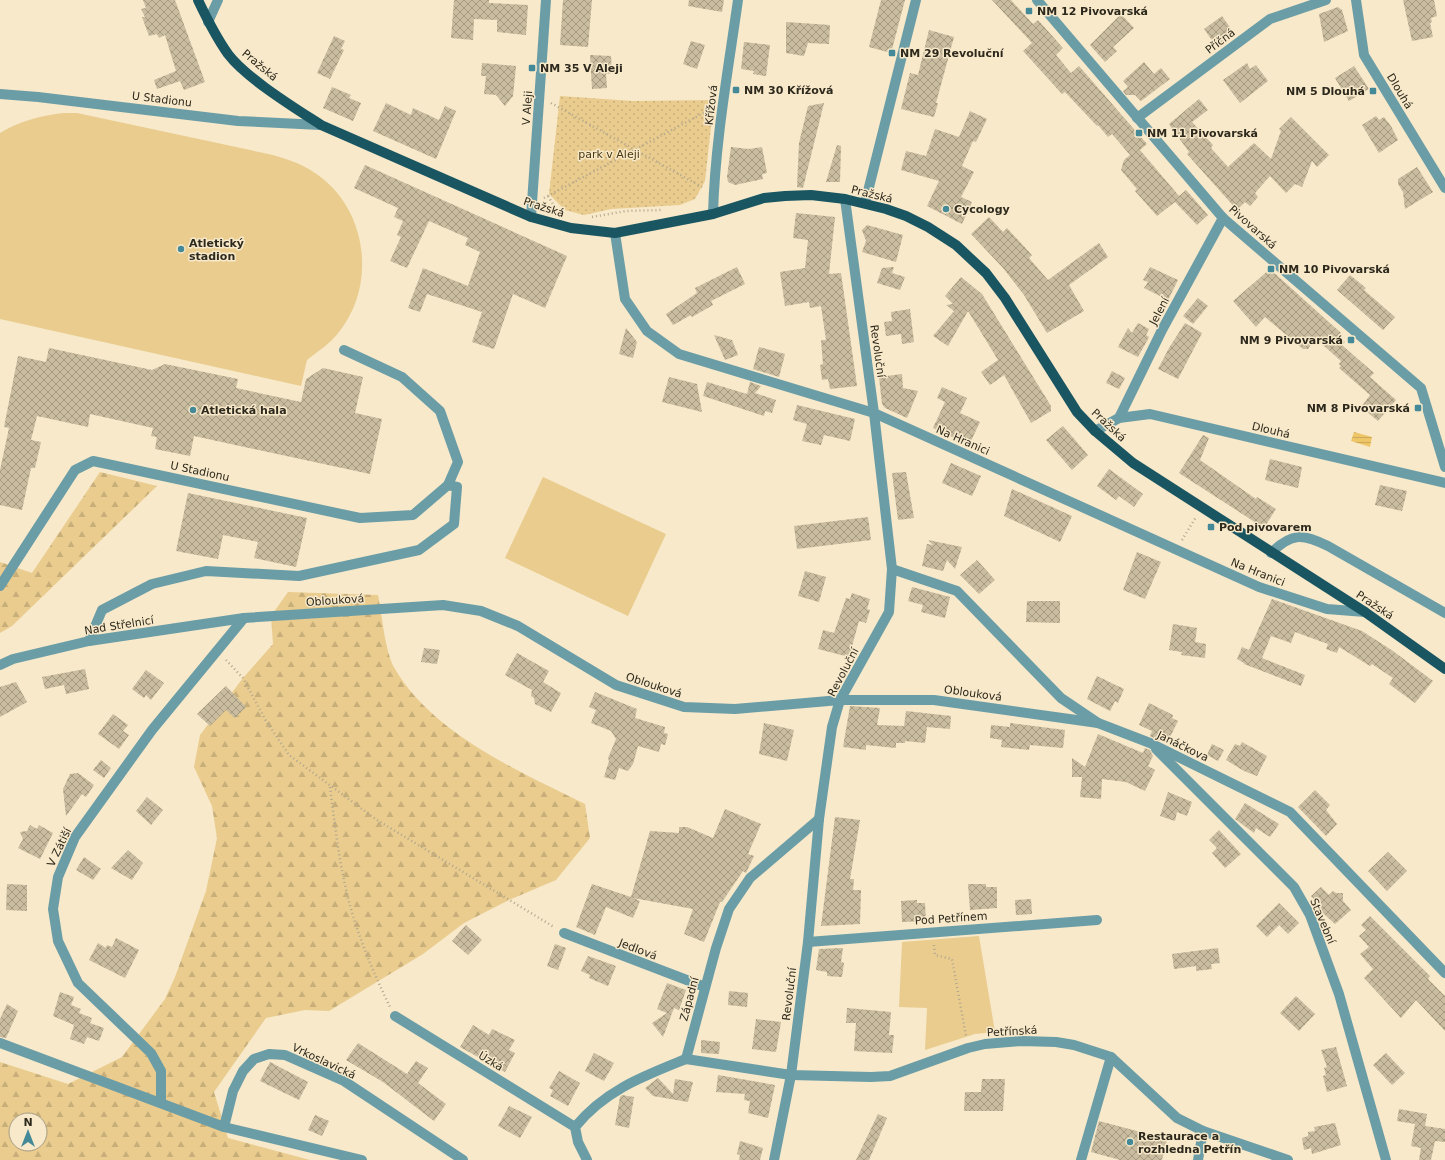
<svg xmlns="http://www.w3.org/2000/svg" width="1445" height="1160" viewBox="0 0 1445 1160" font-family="'DejaVu Sans',sans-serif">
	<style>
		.grass { fill: url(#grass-dots) }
		.forest { fill: url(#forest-firs); fill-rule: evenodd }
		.garden { fill: #e9cc8e }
		.water { fill: url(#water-rules) }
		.building { fill: url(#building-cross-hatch) }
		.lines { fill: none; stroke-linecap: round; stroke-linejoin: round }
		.path { stroke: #b1a68e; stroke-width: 2.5; stroke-dasharray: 1 3; stroke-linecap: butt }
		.minor { stroke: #6b9da7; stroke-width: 10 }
		.major { stroke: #1a5662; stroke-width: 10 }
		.poi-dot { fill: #448997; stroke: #f7e9ca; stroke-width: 1.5 }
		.labels { text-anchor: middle; stroke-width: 3; stroke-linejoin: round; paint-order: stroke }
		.poi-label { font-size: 11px; font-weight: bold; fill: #2e291d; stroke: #f7e9ca; text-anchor: start }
		.street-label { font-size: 11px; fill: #2e291d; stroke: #f7e9ca }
		.park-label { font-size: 11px; fill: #493910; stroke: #f7e9ca }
	</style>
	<defs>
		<pattern id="grass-dots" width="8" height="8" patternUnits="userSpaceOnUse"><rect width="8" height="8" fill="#e9cc8e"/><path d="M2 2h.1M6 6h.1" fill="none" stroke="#c8af7a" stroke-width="1.8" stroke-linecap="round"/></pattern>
		<pattern id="forest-firs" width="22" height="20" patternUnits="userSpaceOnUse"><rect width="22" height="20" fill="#e9cc8e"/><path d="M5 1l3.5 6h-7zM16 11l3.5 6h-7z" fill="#c8af7a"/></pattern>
		<pattern id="water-rules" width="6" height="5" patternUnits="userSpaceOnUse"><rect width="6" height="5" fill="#efc667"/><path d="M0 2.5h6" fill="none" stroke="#cdaa59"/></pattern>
		<pattern id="building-cross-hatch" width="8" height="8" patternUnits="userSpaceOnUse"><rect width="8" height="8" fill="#c9bc9f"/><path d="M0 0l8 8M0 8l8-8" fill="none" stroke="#a49981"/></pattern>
	</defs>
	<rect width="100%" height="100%" fill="#f7e9ca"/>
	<polygon class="grass" points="560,96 633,101 714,100 705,181 695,199 680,205 611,209 584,215 565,210 549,194"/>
	<g class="forest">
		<polygon points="100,472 157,486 12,626 0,633 0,562 32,573"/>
		<path d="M 288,592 L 378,595 C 382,614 385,653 395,669 C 433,734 520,772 585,804 L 590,838 L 556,880 L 509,900 L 464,923 L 423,954 L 329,1011 L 305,1010 L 266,1018 L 214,1092 L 228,1138 L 310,1160 L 0,1160 L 0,1062 L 68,1084 L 122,1057 L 165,999 L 175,977 L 206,891 L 217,838 L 212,806 L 194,767 L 200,735 L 243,678 L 273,644 L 271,616 ZM 16,1120 L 40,1120 L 40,1144 L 16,1144 Z"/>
	</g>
	<g class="garden">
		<path d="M 63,113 L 77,113 L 273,155 C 286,159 300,163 312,171 C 367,205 378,283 339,332 C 330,344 318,351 307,360 L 301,386 L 0,319 L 0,133 C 20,121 39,116 63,113 Z"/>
		<polygon points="543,477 666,534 628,616 505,558"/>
		<polygon points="979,936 995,1032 975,1034 925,1050 927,1008 899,1007 902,942"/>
	</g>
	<polygon class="water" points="1354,432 1372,437 1370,447 1351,441"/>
	<g class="building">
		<polygon points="143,0 175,0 205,82 184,90 180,81 157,89 154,80 176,71 165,35 159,38 157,34 149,36 142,17 145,17 141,9 146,8"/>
		<polygon points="454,0 489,0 489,3 528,5 526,35 497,32 497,20 474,19 473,40 451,38"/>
		<polygon points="563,0 592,0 588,47 560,45"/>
		<polygon points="689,0 724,0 722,12 688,6"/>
		<polygon points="881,0 905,0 891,53 869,47"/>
		<polygon points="992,0 1011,0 1033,24 1038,20 1063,48 1056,55 1071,73 1079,66 1147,144 1140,150 1179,196 1186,190 1208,215 1197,225 1175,202 1157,216 1135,191 1137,189 1121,170 1124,160 1130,155 1112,134 1108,137 1098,125 1097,126 1065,92 1062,94 1023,51 1032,43"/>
		<polygon points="1403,0 1434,0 1437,16 1431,18 1432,22 1430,23 1433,37 1412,41"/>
		<polygon points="1338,7 1342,10 1348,31 1324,42 1319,14"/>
		<polygon points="1121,14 1134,28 1113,47 1117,51 1105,62 1090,45"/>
		<polygon points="1222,16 1234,33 1216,46 1204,29"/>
		<polygon points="786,22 830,25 829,44 808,43 804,56 786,53"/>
		<polygon points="929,30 954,37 936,103 938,103 934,117 901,109 910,73 918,75"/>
		<polygon points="334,36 345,41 341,49 344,50 330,79 317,73"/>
		<polygon points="691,41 705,45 697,69 683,64"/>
		<polygon points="744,42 770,45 766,76 753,74 754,71 741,69"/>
		<polygon points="590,55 611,56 612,73 606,74 607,88 592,89"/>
		<polygon points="1144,62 1154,74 1161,68 1170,79 1141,101 1135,95 1126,95 1123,91 1128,87 1123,81"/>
		<polygon points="482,63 516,66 513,96 505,106 496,95 484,94 486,76 481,76"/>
		<polygon points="1247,63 1250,69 1256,65 1268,81 1240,103 1223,80"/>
		<polygon points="1354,66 1369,89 1349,101 1335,78"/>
		<polygon points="332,87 351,95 349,98 361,103 353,121 323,108"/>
		<polygon points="1199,99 1208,110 1192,122 1213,145 1211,148 1228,167 1254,143 1271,159 1281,131 1279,129 1291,117 1329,155 1317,167 1312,161 1302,187 1295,184 1286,193 1270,176 1255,193 1258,197 1250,206 1245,202 1237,210 1187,154 1189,152 1169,124"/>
		<polygon points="386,103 411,115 413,108 439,120 445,106 456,111 436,159 373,131"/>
		<polygon points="824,103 803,188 797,187 799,143 808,106"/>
		<polygon points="970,111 987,119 976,142 973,141 962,166 974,172 961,197 972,202 962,224 927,206 939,181 901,170 906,151 926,156 935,129 959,137"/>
		<polygon points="1376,116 1379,120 1384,117 1391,126 1398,140 1379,153 1362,125"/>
		<polygon points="837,145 841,146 840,182 826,182"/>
		<polygon points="731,147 749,149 762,147 767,173 762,174 763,179 735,185 728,182 727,177"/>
		<polygon points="365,165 567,256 545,308 513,294 494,349 472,342 482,312 427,294 420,312 408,308 423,268 468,286 480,252 465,245 468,238 429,221 407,268 390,261 401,237 397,235 403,221 394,217 398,208 354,188"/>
		<polygon points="1417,167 1433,192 1405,209 1403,192 1398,184 1398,179"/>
		<polygon points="796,213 835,217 829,274 841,273 857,386 830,389 828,379 822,380 820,365 823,364 821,340 826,340 821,306 810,308 809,302 785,306 780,272 805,268 808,240 793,238"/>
		<polygon points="989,217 1003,232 1007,228 1032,255 1029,258 1048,280 1099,243 1108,257 1069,285 1084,311 1047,333 1024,295 1003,268 971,234"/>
		<polygon points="867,225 903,235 896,262 862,252 866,241 862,230"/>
		<polygon points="737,267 745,284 711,301 713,305 692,317 691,315 673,325 666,314 697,293 695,288"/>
		<polygon points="894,267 892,273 905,277 900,290 877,283 882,268"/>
		<polygon points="1150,267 1178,280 1168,300 1144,288 1148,282 1143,280"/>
		<polygon points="1270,269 1341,333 1338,335 1345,342 1342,345 1374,373 1370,377 1396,400 1378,421 1361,407 1370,395 1339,368 1341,366 1339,364 1341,361 1315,338 1308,349 1303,349 1265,317 1256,327 1233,301"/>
		<polygon points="1350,275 1366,288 1364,290 1395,317 1383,330 1337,290"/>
		<polygon points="961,277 982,294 1051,406 1051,411 1031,423 1004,375 990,385 981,372 998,360 968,311 948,346 933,336 954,311 946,305 953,304 945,296"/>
		<polygon points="1198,298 1208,306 1193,324 1183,316"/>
		<polygon points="910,309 914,342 902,344 901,334 886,336 884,322 892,321 891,312"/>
		<polygon points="1138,323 1149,329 1146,335 1149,337 1138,357 1118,347 1128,328 1132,333"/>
		<polygon points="1185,323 1202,333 1178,379 1158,369 1169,348"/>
		<polygon points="626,328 637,342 633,358 619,354"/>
		<polygon points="714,335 732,340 738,355 725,360"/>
		<polygon points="759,347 785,354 779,377 753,369"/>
		<polygon points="49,348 152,370 165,364 238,379 236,388 301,402 306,379 323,368 363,377 355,413 382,419 370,474 194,436 190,456 155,449 157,437 151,436 153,428 90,414 88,427 37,416 31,440 41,442 35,468 31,468 22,510 0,505 0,470 9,428 4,427 18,356 46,362"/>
		<polygon points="1112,371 1125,378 1119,389 1106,383"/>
		<polygon points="902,374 903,388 918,391 907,418 885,408 882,404 879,377"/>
		<polygon points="669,377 697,384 702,412 662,402"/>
		<polygon points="707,382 747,394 750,382 761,386 755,393 776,400 772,413 765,411 764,416 703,396"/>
		<polygon points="942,387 967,398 960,413 980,422 969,445 933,428 945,402 937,398"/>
		<polygon points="797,405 855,419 850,441 824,435 821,445 802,441 807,424 793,420"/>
		<polygon points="1063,426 1088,455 1072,470 1046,440"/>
		<polygon points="1203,435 1209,438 1200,460 1256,499 1257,497 1276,509 1264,528 1179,473"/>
		<polygon points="1270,459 1302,467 1298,488 1265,480"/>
		<polygon points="951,463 981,476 972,496 942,483"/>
		<polygon points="1109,469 1143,494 1134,507 1119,496 1116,500 1097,486"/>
		<polygon points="906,472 914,518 898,520 892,473"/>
		<polygon points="1380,485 1407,491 1402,511 1375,505"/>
		<polygon points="1012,489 1072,516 1060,542 1004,516"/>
		<polygon points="188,493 307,518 296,567 254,558 258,542 223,535 218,559 176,551"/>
		<polygon points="868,517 871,540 797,549 794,526"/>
		<polygon points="928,540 962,547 955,569 947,560 943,571 922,566 927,544 933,545"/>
		<polygon points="1137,552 1161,562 1145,599 1123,590"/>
		<polygon points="977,560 995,580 979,594 960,575"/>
		<polygon points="805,571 826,577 819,602 798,596"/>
		<polygon points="912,587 950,597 945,618 921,612 923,605 908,601"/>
		<polygon points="852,593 870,599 867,609 870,610 866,623 859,621 849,657 818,649 823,630 834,633 846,598 850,599"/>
		<polygon points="1272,599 1362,631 1393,651 1433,681 1415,703 1389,684 1393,678 1372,664 1370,666 1339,647 1337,653 1326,649 1328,644 1295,632 1291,643 1271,636 1262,658 1305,675 1301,686 1244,664 1244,663 1237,659 1242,647 1249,650"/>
		<polygon points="1027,601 1060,601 1060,623 1026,622"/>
		<polygon points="1173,624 1197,628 1195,642 1206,644 1205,658 1181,655 1182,652 1169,650"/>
		<polygon points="424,648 440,650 437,664 421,662"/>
		<polygon points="517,653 549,671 543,682 561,693 551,712 535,704 534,698 531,696 532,690 505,675"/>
		<polygon points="85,669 89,689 66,694 64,685 45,689 42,677"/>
		<polygon points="146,670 164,683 151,700 146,695 144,698 132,689"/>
		<polygon points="1097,676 1124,689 1118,703 1115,701 1110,711 1087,699"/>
		<polygon points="16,682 27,702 0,717 0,687"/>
		<polygon points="226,686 246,707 235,718 226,710 210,726 197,714"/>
		<polygon points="595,692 637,709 635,718 665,727 664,733 668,734 665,745 661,744 659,752 638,746 633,764 628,771 619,768 615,780 604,777 609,761 608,758 616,739 611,731 591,723 596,710 589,707"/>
		<polygon points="1149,703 1173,715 1172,718 1178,721 1168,741 1162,738 1160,741 1150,736 1152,731 1139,725"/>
		<polygon points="850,706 880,708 877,725 904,726 906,711 951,716 950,729 927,727 925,743 905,741 905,743 896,743 896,748 866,745 866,750 843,747"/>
		<polygon points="113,714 128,725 123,731 129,735 119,749 98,734"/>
		<polygon points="764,723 794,730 787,761 759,754"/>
		<polygon points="1010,723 1065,730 1063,748 1030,745 1029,750 1001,747 1002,740 990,738 991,725 1010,727"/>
		<polygon points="1098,734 1143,753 1145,748 1150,750 1153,756 1148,766 1155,770 1145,791 1126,782 1102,779 1101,799 1080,797 1082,777 1072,777 1072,758 1085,767"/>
		<polygon points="1242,742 1267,756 1257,776 1244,771 1226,760 1235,744 1240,746"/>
		<polygon points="1212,744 1224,750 1218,761 1207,755"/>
		<polygon points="101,760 111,768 104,778 93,770"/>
		<polygon points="78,773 94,785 86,797 82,794 66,816 63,789 70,774"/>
		<polygon points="1315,790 1330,805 1326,810 1337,824 1326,836 1298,807"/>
		<polygon points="1168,792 1192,802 1187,816 1177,812 1175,821 1160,816"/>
		<polygon points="147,797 163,810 151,825 136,811"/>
		<polygon points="1245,803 1279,824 1270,837 1256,828 1254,833 1235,819"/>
		<polygon points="725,809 761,824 748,854 754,856 746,873 743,871 722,902 720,902 704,942 684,934 693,909 633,898 640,901 633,918 606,907 595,935 576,927 592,884 631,897 650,831 679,833 679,827 687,827 713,838"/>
		<polygon points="835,817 860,820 850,879 854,879 853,890 861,890 860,924 821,926"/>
		<polygon points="30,825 37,829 39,825 53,833 40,859 18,848 23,839 20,832 27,831"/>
		<polygon points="1219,830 1241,854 1225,868 1212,853 1217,848 1209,840"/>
		<polygon points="128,850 143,863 132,880 111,868"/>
		<polygon points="1388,852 1407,871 1387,891 1368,871"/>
		<polygon points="84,857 101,869 93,880 76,870"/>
		<polygon points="7,884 27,885 27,911 6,910"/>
		<polygon points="968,884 986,884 986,887 997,887 997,908 970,910"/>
		<polygon points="1321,887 1329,895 1333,891 1336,893 1343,893 1343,901 1351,910 1335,924 1315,906 1318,904 1311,896"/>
		<polygon points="1031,899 1032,914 1016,915 1015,900"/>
		<polygon points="917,900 917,903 925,903 926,921 902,922 901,901"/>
		<polygon points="1279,903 1299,923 1288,934 1279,925 1267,937 1256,926"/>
		<polygon points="1370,916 1430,976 1428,979 1445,996 1445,1031 1416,1000 1401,1018 1364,978 1373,969 1360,954 1369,947 1359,936 1366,930 1361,925"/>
		<polygon points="466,925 482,940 468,955 452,941"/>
		<polygon points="116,938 139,950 125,978 89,960 98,943 106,948 107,945 112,947"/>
		<polygon points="555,944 566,948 558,970 547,966"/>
		<polygon points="843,948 841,962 844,963 842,977 827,976 827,972 816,970 819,949"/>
		<polygon points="1218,948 1220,963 1211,964 1212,969 1196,971 1196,966 1174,969 1172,954"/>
		<polygon points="588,956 616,966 608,986 589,978 590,975 581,971"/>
		<polygon points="667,983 686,990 679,1010 674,1008 663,1037 652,1023 667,1013 657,1009"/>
		<polygon points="729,991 748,993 747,1007 728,1005"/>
		<polygon points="60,992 74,997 71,1005 81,1009 79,1013 92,1018 90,1023 104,1028 99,1041 87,1037 84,1044 70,1039 74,1025 53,1016"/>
		<polygon points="1296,996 1315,1014 1299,1031 1280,1013"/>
		<polygon points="7,1004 18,1011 6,1038 0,1037 0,1019"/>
		<polygon points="847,1008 891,1012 889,1035 894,1035 892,1053 854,1051 856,1023 846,1023"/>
		<polygon points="756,1019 781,1022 776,1052 752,1049"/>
		<polygon points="473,1025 489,1035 492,1029 515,1040 509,1050 515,1053 505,1072 460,1047"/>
		<polygon points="701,1040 720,1042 719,1054 701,1053"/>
		<polygon points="358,1043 407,1074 416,1061 428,1068 418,1083 446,1104 434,1121 383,1082 346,1060"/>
		<polygon points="1336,1047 1347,1086 1327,1092 1323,1076 1326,1075 1324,1068 1327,1067 1321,1050"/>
		<polygon points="594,1053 614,1063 604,1081 585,1071"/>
		<polygon points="1386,1053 1405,1073 1392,1085 1373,1065"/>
		<polygon points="270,1062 308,1082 299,1100 260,1081"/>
		<polygon points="559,1071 580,1083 568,1106 550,1096 553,1090 549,1088"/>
		<polygon points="718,1075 775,1085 768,1118 748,1113 750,1101 744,1100 745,1094 716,1092"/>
		<polygon points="658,1078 673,1094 675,1079 693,1082 688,1102 653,1096 645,1088"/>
		<polygon points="982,1079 1005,1079 1003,1111 964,1111 965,1092 981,1092"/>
		<polygon points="622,1095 634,1097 629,1128 615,1125 620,1097"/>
		<polygon points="509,1106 532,1117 520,1138 498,1126"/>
		<polygon points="1399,1109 1427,1114 1425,1126 1445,1129 1445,1142 1435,1141 1431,1160 1419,1160 1421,1148 1411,1146 1415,1124 1397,1121"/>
		<polygon points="878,1114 887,1118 869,1160 856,1160"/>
		<polygon points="315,1115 329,1121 322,1136 308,1130"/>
		<polygon points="1099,1121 1167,1139 1162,1160 1120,1160 1091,1152"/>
		<polygon points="1335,1123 1341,1145 1312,1154 1311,1148 1304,1150 1302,1138 1308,1136 1308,1132 1315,1131 1314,1127"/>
		<polygon points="740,1141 763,1148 760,1160 739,1160 740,1155 737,1154"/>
	</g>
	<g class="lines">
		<g class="path">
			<polyline points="551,103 702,187"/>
			<polyline points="548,196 557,211"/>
			<polyline points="544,198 711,109"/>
			<polyline points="592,217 626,211 661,210"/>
			<polyline points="1182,540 1196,517"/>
			<polyline points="226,660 243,678 266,721 289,755 377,820 554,927"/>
			<path d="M 330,787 C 336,833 341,881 356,925 C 365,953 377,980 390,1007"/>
			<polyline points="934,945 935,955 952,959 966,1036"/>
		</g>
		<g class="minor">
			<polyline points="1037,0 1223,218 1421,388 1445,467"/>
			<polyline points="1356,0 1364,55 1445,188"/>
			<polyline points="208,22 218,0"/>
			<polyline points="0,94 38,97 238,121 321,125"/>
			<polyline points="1137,118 1270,19 1326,0"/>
			<polyline points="865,203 916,0"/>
			<path d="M 713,214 C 715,142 728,71 738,0"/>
			<polyline points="531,217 546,0"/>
			<polyline points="615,233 625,299 647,331 679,354 874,413 1259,587 1327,609 1365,612"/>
			<polyline points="1119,418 1162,330 1223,218"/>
			<polyline points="1095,431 1119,418 1150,414 1445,483"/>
			<path d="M 1271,553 C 1292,532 1303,534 1328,546 L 1445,613"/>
			<polyline points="892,569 957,591 1061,698 1098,723 1150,743 1290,812 1445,973"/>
			<polyline points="0,586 75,470 93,461 360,518 413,515 448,485 458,462 440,411 402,377 344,350"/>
			<polyline points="89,641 102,610 152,584 206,571 299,576 419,550 454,524 457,487 448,485"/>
			<polyline points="0,665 13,659 89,641 244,618 443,605 481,611 518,626 616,685 684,707 735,709 840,700 934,700 1098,723"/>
			<polyline points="1156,749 1294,887 1310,915 1339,994 1386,1160"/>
			<polyline points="564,933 705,987"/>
			<polyline points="808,942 1097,920"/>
			<polyline points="395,1016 575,1127"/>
			<polyline points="0,1043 224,1127 362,1160"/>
			<polyline points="686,1059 791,1075 871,1077 890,1076 968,1048 985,1044 1021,1041 1056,1042 1074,1045 1111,1057 1177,1118 1203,1131 1288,1160"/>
			<polyline points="686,1059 716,948 729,909 750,878 819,819"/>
			<polyline points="161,1102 161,1071 151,1053 78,983 58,941 53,909 58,877 75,837 152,730 244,618"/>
			<polyline points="224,1127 233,1091 243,1071 254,1059 269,1054 285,1055 344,1081 463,1160"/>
			<path d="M 587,1160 L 578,1142 L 575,1127 C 605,1090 644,1076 686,1059"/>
			<polyline points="774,1160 791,1075 808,942 819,819 832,727 840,700 889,612 892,569 874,413 845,199"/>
			<polyline points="1081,1160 1111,1057"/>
			<polyline points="1198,1160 1203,1131"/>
		</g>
		<path class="major" d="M 198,0 C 207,19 216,37 228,54 C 246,78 295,108 321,125 L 531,217 L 571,228 L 615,233 L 713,214 L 764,198 L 785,196 L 811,195 L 845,199 L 886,209 L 906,216 L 928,227 L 956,245 L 986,273 L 1005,298 L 1077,412 L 1095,431 L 1133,463 L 1365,612 L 1445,669"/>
	</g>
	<g class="poi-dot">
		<rect x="1025" y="7" width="8" height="8" rx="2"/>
		<rect x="888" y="49" width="8" height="8" rx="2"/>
		<rect x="528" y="64" width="8" height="8" rx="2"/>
		<rect x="732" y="86" width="8" height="8" rx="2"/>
		<rect x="1369" y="87" width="8" height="8" rx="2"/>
		<rect x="1135" y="129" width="8" height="8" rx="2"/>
		<circle cx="946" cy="209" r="4"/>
		<circle cx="181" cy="249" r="4"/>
		<rect x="1267" y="265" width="8" height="8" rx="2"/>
		<rect x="1347" y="336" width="8" height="8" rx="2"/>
		<rect x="1414" y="404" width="8" height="8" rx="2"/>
		<circle cx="193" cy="410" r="4"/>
		<rect x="1207" y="523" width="8" height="8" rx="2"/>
		<circle cx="1130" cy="1142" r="4"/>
	</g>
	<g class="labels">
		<g class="poi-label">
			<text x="1037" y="15">NM 12 Pivovarská</text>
			<text x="900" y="57">NM 29 Revoluční</text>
			<text x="540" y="72">NM 35 V Aleji</text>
			<text x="744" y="94">NM 30 Křížová</text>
			<text x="1365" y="95" text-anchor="end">NM 5 Dlouhá</text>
			<text x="1147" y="137">NM 11 Pivovarská</text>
			<text x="954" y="213">Cycology</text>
			<text x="189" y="247">Atletický<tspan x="189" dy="13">stadion</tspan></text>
			<text x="1279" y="273">NM 10 Pivovarská</text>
			<text x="1343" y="344" text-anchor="end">NM 9 Pivovarská</text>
			<text x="1410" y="412" text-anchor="end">NM 8 Pivovarská</text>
			<text x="201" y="414">Atletická hala</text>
			<text x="1219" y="531">Pod pivovarem</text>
			<text x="1138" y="1140">Restaurace a<tspan x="1138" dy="13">rozhledna Petřín</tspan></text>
		</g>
		<g class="street-label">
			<text transform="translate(1220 41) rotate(-37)" y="4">Příčná</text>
			<text transform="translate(260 65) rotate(40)" y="4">Pražská</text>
			<text transform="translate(1400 91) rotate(59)" y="4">Dlouhá</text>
			<text transform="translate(162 99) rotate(7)" y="4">U Stadionu</text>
			<text transform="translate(711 105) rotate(-83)" y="4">Křížová</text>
			<text transform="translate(527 108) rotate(-86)" y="4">V Aleji</text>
			<text transform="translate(872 194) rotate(14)" y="4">Pražská</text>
			<text transform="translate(544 207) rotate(18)" y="4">Pražská</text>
			<text transform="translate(1253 227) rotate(42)" y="4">Pivovarská</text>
			<text transform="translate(1159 311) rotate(-62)" y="4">Jelení</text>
			<text transform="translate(878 351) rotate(82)" y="4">Revoluční</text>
			<text transform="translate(1109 425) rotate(43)" y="4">Pražská</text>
			<text transform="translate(1271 430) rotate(13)" y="4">Dlouhá</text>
			<text transform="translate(963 440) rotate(24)" y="4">Na Hranici</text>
			<text transform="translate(200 471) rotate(12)" y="4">U Stadionu</text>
			<text transform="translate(1258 572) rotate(22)" y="4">Na Hranici</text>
			<text transform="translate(335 600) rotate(-4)" y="4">Oblouková</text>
			<text transform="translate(1375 605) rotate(34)" y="4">Pražská</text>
			<text transform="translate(119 625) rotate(-9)" y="4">Nad Střelnicí</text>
			<text transform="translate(843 672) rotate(-62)" y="4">Revoluční</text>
			<text transform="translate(654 685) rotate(18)" y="4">Oblouková</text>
			<text transform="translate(973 693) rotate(8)" y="4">Oblouková</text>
			<text transform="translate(1183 746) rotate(26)" y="4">Janáčkova</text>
			<text transform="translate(59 847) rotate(-64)" y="4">V Zátiší</text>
			<text transform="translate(951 918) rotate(-4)" y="4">Pod Petřínem</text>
			<text transform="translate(1323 921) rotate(67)" y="4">Stavební</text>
			<text transform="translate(638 949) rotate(21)" y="4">Jedlová</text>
			<text transform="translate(789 994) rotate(-83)" y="4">Revoluční</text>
			<text transform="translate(689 999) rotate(-75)" y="4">Západní</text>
			<text transform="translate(1012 1031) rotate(-3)" y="4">Petřínská</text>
			<text transform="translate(324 1061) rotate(25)" y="4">Vrkoslavická</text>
			<text transform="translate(491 1061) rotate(31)" y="4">Úzká</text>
		</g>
		<g class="park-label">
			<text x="609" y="158">park v Aleji</text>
		</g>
	</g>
	<g transform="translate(28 1132)"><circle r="19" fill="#f7e9ca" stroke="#a79c85"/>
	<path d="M0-3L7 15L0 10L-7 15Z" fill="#448997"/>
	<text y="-6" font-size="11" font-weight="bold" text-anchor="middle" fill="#2e291d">N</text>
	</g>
</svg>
